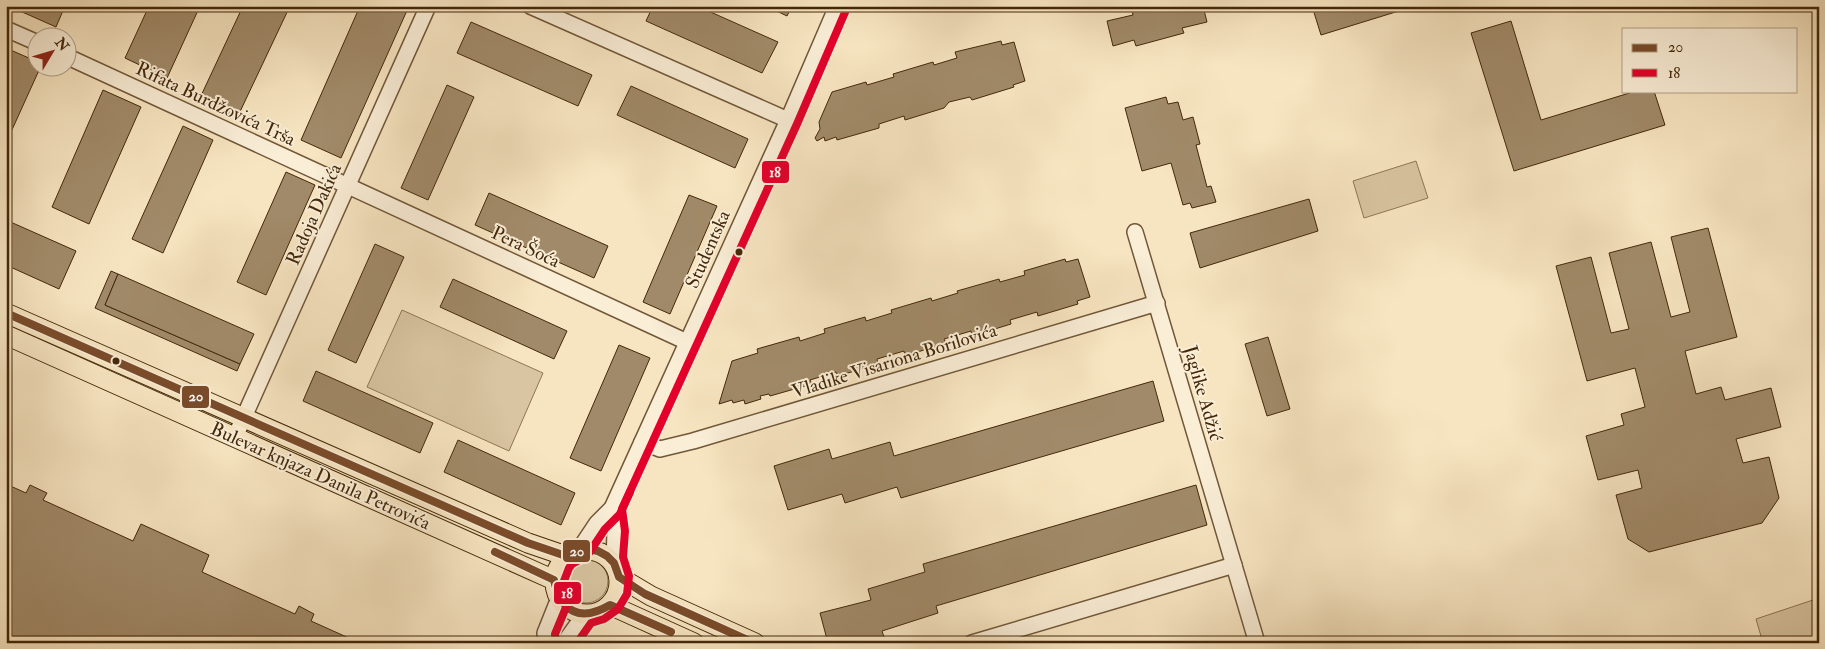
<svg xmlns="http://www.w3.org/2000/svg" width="1825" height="649" viewBox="0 0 1825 649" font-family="'IM FELL Double Pica',serif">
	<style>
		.green { fill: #d9c5a2; stroke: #8e7656 }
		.building { fill: #a18a69; stroke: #44280a }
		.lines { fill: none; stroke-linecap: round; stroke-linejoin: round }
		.minor-casing { stroke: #715738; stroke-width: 18 }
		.major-casing { stroke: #44280a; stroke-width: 21 }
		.minor { stroke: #faeed7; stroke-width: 15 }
		.major { stroke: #f7e5c1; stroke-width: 19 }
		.bus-1-casing { stroke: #faeed7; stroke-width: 11 }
		.bus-2-casing { stroke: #faeed7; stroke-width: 11 }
		.bus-1 { stroke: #7a4b2a; stroke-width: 8 }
		.bus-2 { stroke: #e4002b; stroke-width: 8 }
		.bus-dot { fill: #44280a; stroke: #faeed7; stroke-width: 2 }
		.labels { text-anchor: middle; stroke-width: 4; stroke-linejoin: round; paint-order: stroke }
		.street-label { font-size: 19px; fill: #44280a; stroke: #faeed7 }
		.line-badge { stroke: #faeed7; stroke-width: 2 }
		.badge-label { font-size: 14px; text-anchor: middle; font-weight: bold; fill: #fff }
	</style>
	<rect width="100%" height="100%" fill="#f7e5c1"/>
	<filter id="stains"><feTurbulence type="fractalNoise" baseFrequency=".004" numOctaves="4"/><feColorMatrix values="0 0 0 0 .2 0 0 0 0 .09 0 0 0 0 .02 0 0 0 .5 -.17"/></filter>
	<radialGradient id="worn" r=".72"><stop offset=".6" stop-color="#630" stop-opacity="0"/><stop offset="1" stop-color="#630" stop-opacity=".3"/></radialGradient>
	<g class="green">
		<polygon points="1416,161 1428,198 1364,218 1353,181"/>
		<polygon points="402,310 543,373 509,451 367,387"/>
		<circle cx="586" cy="581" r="22"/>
		<polygon points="1819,598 1819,643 1763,643 1756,619"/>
	</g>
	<g class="building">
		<polygon points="22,6 65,6 56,27 20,11"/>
		<polygon points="149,6 200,6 167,78 125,58"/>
		<polygon points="243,6 290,6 237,118 199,100"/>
		<polygon points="360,6 409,6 341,158 301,140"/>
		<polygon points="653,6 697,6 778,42 762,73 646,21"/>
		<polygon points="766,6 792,6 787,16"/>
		<polygon points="1156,6 1156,9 1167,6 1203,6 1207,22 1182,28 1184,33 1136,46 1134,40 1113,46 1107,21 1133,15 1131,7"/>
		<polygon points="1312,6 1415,6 1321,35"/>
		<polygon points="1511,21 1541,120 1636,91 1654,91 1665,125 1514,171 1471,33"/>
		<polygon points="471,22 592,75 578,106 457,53"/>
		<polygon points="1001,41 1002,45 1014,42 1025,81 1013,85 1014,87 972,100 970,97 949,102 944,108 905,120 904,116 879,124 879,128 837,140 836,137 825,141 824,137 817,141 815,138 820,129 819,122 832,92 866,82 867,85 894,77 893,74 933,62 934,65 957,58 955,52"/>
		<polygon points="6,48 38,62 38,68 40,68 6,143"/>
		<polygon points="447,85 474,97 428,200 401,188"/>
		<polygon points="631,86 748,139 735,168 617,115"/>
		<polygon points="103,90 141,107 89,224 52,207"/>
		<polygon points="1166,97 1168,104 1178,102 1183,120 1193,117 1200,144 1196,145 1207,187 1211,186 1216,202 1192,208 1190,203 1183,205 1171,163 1142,171 1125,108"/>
		<polygon points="183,126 213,140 163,253 132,239"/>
		<polygon points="286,172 315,185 266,295 237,282"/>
		<polygon points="489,193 608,246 594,278 475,225"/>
		<polygon points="689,195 717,206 670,314 643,302"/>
		<polygon points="1309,199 1318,231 1200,268 1190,233"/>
		<polygon points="6,220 76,251 59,289 6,265"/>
		<polygon points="1708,228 1737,337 1685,351 1696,394 1721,387 1725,400 1771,388 1781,427 1736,439 1743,463 1769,457 1779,498 1762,523 1649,552 1628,539 1616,495 1642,488 1638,470 1598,480 1586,436 1624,425 1621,414 1645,407 1635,368 1587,381 1556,266 1591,257 1611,333 1629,329 1609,253 1651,242 1671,317 1690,312 1671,237"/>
		<polygon points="375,244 404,257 356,363 328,350"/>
		<polygon points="1065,259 1066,262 1078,259 1090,297 1077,301 1078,304 1038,316 1037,312 1010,320 1011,324 972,336 971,331 944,339 946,343 905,356 904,351 877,359 878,364 838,376 836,372 810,380 812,384 770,396 769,394 760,396 761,399 745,404 744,400 733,403 732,400 719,404 732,361 758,353 757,349 799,337 800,341 825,333 824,329 865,317 866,321 892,313 891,310 931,298 932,301 958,293 957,291 999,279 1000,282 1025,275 1024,271"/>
		<polygon points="111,271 118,274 105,305 240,364 237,371 95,308"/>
		<polygon points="118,274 254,334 240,364 105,305"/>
		<polygon points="453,279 567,331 554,359 440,307"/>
		<polygon points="1268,337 1290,409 1267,416 1245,344"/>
		<polygon points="619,345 650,358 601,471 570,458"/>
		<polygon points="316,371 433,423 420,453 303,401"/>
		<polygon points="1153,381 1164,421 901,498 897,487 845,503 842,494 788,510 774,466 829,449 832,459 890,442 894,456"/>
		<polygon points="458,440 575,493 561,525 444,472"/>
		<polygon points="6,484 26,493 30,485 47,493 43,500 133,541 141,524 209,555 202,572 295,614 299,606 314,614 311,621 360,643 21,643 6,636"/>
		<polygon points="1196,485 1207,525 936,606 938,613 882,631 885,640 874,643 828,643 820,613 871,600 868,589 925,572 923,564"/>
	</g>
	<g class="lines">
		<defs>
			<g id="minor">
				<polyline points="530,6 788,120"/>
				<polyline points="6,29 38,43"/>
				<polyline points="68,57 687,342"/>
				<polyline points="1135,232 1257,643"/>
				<polyline points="235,437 428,6"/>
				<polyline points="642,442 660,449 693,441 1157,303"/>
				<polyline points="612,508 615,531 614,563"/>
				<polyline points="579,550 597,523 612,508 788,120 837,6"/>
				<polyline points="546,643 545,633 559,598"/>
				<polyline points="564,643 585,614"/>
				<polyline points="972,643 1234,565"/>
			</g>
			<g id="major">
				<polyline points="6,313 528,543 566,556"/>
				<polyline points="6,335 554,580"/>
				<circle cx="587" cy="582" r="32"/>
				<polyline points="619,577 651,596 755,643"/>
				<polyline points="610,605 694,643"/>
			</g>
		</defs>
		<use href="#minor" class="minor-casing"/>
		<use href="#major" class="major-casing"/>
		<use href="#minor" class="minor"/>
		<use href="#major" class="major"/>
		<defs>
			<g id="bus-1">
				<polyline points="6,313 528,543 566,556 579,550 589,549 598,551 607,556 614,563 619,577 645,594 754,643"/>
				<path d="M 495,552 L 554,580 C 561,613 581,622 610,605 L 671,632"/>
			</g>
			<g id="bus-2">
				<polyline points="556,642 555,634 569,600 564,581 569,568 572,564 587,556 605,529 620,514 630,492"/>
				<polyline points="577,643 591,623 604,619 618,609 627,594 629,576 623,557 625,531 622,509 797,124 846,10"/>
			</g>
		</defs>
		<use href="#bus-1" class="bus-1-casing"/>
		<use href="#bus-2" class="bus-2-casing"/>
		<use href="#bus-1" class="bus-1"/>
		<use href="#bus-2" class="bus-2"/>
	</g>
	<g class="bus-dot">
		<circle cx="739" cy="252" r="4.5"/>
		<circle cx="116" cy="361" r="4.5"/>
	</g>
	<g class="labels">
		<g class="street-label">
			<text transform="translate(216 103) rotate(25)" y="7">Rifata Burdžovića Trša</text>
			<text transform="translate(313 214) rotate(-66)" y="7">Radoja Dakića</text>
			<text transform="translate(526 246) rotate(25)" y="7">Pera Šoća</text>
			<text transform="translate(707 249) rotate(-66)" y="7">Studentska</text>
			<text transform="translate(894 360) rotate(-17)" y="7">Vladike Visariona Borilovića</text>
			<text transform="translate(1204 393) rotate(74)" y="7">Jaglike Adžić</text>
			<text transform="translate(321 475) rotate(24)" y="7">Bulevar knjaza Danila Petrovića</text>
		</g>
	</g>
	<g class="line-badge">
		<rect x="761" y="160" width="29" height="24" rx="5" fill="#e4002b"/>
		<rect x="181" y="385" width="29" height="24" rx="5" fill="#7a4b2a"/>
		<rect x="562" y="539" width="29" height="24" rx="5" fill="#7a4b2a"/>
		<rect x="553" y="581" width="29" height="24" rx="5" fill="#e4002b"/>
	</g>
	<g class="badge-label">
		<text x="775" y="177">18</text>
		<text x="196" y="401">20</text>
		<text x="577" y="556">20</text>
		<text x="567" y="598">18</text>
	</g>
	<rect width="1825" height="649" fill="none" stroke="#f7e5c1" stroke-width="25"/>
	<rect x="8" y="8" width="1810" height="634" fill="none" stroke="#44280a" stroke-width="2.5"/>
	<rect x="12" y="12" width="1800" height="624" fill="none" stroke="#44280a"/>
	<rect x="1622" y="28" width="175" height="65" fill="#faeed7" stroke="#b19f85"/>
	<rect x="1632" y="44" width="25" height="8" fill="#7a4b2a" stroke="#b19f85"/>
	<text x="1668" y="52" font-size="15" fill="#44280a">20</text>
	<rect x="1632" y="69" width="25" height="8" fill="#e4002b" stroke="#b19f85"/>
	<text x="1668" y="78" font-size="15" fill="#44280a">18</text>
	<g transform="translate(52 52) rotate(52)"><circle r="24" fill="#faeed7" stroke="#b19f85"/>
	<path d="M0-4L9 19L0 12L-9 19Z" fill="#8f2418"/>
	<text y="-8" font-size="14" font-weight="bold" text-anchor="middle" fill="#44280a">N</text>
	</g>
	<rect width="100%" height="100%" filter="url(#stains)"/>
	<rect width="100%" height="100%" fill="url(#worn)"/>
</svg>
